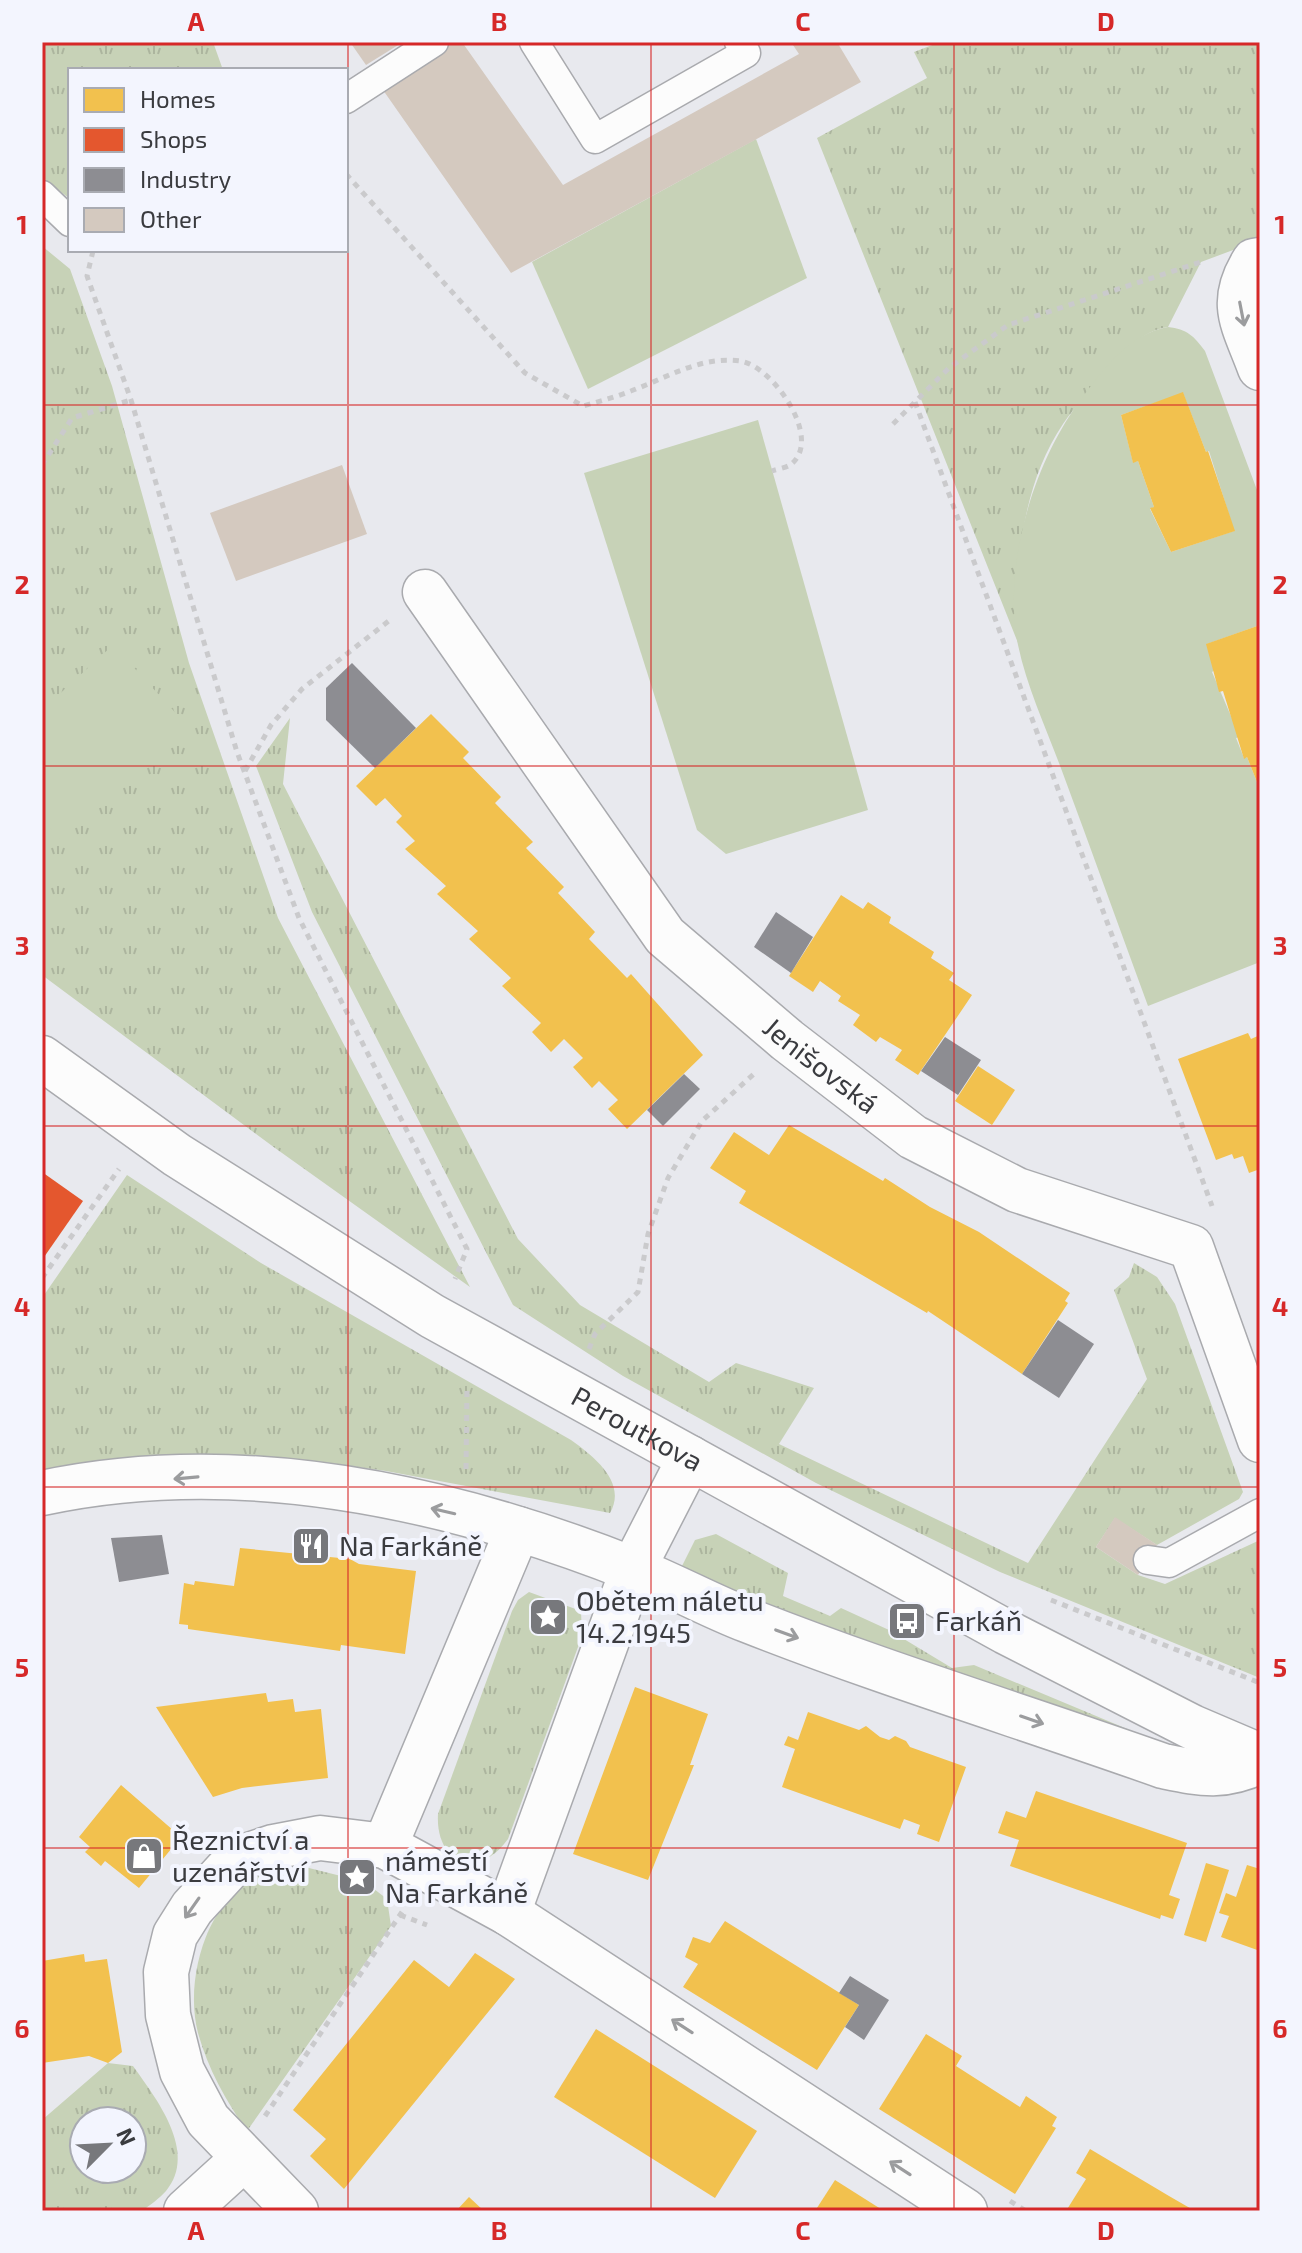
<svg xmlns="http://www.w3.org/2000/svg" width="1302" height="2253" viewBox="0 0 1302 2253" font-family="'Exo 2',sans-serif">
	<style>
		.grass { fill: url(#grass-tufts); fill-rule: evenodd }
		.garden { fill: #c7d2b7; fill-rule: evenodd }
		.homes { fill: #f2c14e }
		.shops { fill: #e4572e }
		.industry { fill: #8d8d92 }
		.building { fill: #d4c9bf }
		.lines { fill: none; stroke-linecap: round; stroke-linejoin: round }
		.lane-casing { stroke: #a9aaae; stroke-width: 31 }
		.street-casing { stroke: #a9aaae; stroke-width: 47 }
		.secondary-casing { stroke: #a9aaae; stroke-width: 47 }
		.path { stroke: #cacacc; stroke-width: 5; stroke-dasharray: 6 6; stroke-linecap: butt }
		.lane { stroke: #fcfcfc; stroke-width: 28 }
		.street { stroke: #fcfcfc; stroke-width: 44 }
		.secondary { stroke: #fcfcfc; stroke-width: 44 }
		.oneway { stroke: #9b9c9e }
		.grid { fill: none; stroke: #d62828; stroke-width: 2; stroke-opacity: 0.55 }
		.labels { text-anchor: middle; stroke-width: 8; stroke-linejoin: round; paint-order: stroke }
		.street-label { font-size: 28px; fill: #3a3b3f; stroke: #f3f5fe }
		.poi-label { font-size: 28px; fill: #3a3b3f; stroke: #f3f5fe; text-anchor: start }
		.neatline { fill: none; stroke: #d62828; stroke-width: 3 }
		.grid-label { font-size: 26px; text-anchor: middle; font-weight: bold; fill: #d62828 }
	</style>
	<defs>
		<pattern id="grass-tufts" width="24" height="20" patternUnits="userSpaceOnUse" patternTransform="scale(2)"><rect width="24" height="20" fill="#c7d2b7"/><path d="M3 7l-1-3M5 7V3M7 7l1-3M15 17l-1-3M17 17v-4M19 17l1-3" fill="none" stroke="#acb59e"/></pattern>
	</defs>
	<rect width="100%" height="100%" fill="#e8e9ee"/>
	<g class="grass">
		<polygon points="42,42 213,42 223,70 70,70 70,199 42,177"/>
		<path d="M 940,42 L 1260,42 L 1260,240 L 1201,262 L 1168,327 C 1138,332 1128,351 1108,373 C 1093,390 1075,406 1063,424 C 1020,488 1015,570 1018,643 L 817,138 L 927,78 L 914,52 Z"/>
		<polygon points="42,246 70,269 112,386 189,663 278,918 470,1287 275,1148 42,975"/>
		<polygon points="290,718 283,784 518,1239 580,1305 709,1382 736,1363 814,1388 779,1444 1028,1563 1147,1379 1114,1290 1129,1277 1134,1263 1157,1277 1175,1304 1243,1492 1239,1499 1157,1545 1115,1518 1096,1547 1138,1575 1165,1584 1260,1540 1260,1678 1000,1572 816,1483 623,1376 513,1305 312,912 256,766"/>
		<path d="M 127,1175 L 261,1263 L 571,1440 C 596,1458 627,1483 610,1513 L 386,1471 L 323,1462 L 223,1455 L 86,1466 L 42,1475 L 42,1298 Z"/>
		<polygon points="716,1534 788,1573 783,1596 830,1616 841,1608 889,1630 952,1668 974,1665 1187,1754 865,1647 679,1572 695,1540"/>
		<path d="M 529,1592 L 581,1611 L 582,1636 L 508,1839 C 479,1880 435,1864 438,1814 L 512,1611 L 518,1600 Z"/>
		<path d="M 309,1868 L 365,1882 L 387,1899 L 391,1926 L 247,2131 C 226,2101 208,2069 198,2033 C 183,1976 210,1886 273,1870 C 284,1867 298,1868 309,1868 Z"/>
		<path d="M 108,2063 L 133,2066 C 155,2097 199,2152 166,2191 C 160,2198 150,2205 142,2211 L 42,2211 L 42,2120 ZM 84,2121 L 132,2121 L 132,2169 L 84,2169 Z"/>
	</g>
	<g class="garden">
		<polygon points="756,139 807,278 588,389 532,262"/>
		<path d="M 1168,327 C 1187,329 1194,336 1205,351 L 1260,498 L 1260,625 L 1207,644 L 1215,670 L 1212,672 L 1240,737 L 1236,738 L 1244,758 L 1247,757 L 1257,782 L 1260,781 L 1260,962 L 1148,1006 C 1119,927 1091,849 1062,771 C 1047,730 1027,688 1018,645 C 1002,565 1034,461 1082,398 C 1104,368 1131,333 1168,327 ZM 1183,393 L 1206,452 L 1209,451 L 1234,531 L 1171,552 L 1150,509 L 1154,507 L 1138,461 L 1133,462 L 1121,415 Z"/>
		<polygon points="758,420 868,810 726,854 697,830 584,473"/>
		<polygon points="113,645 184,722 60,839 42,819 42,710"/>
	</g>
	<g class="homes">
		<polygon points="1183,392 1206,452 1208,451 1235,531 1171,552 1150,508 1154,507 1138,461 1133,463 1121,415"/>
		<polygon points="1260,625 1260,781 1257,782 1247,757 1244,759 1223,691 1219,692 1206,644"/>
		<polygon points="431,714 469,752 463,758 501,797 495,803 533,842 526,848 564,887 558,893 595,932 589,939 627,978 631,974 703,1055 627,1129 608,1109 618,1100 599,1081 592,1088 573,1067 583,1058 564,1039 551,1052 532,1032 541,1023 502,986 511,978 469,939 478,931 437,894 446,886 405,849 415,841 396,822 402,816 385,798 376,806 356,786"/>
		<polygon points="841,895 863,909 868,902 891,917 889,923 934,952 931,958 954,973 949,980 972,995 918,1075 895,1060 902,1050 880,1037 876,1042 853,1025 860,1015 838,1001 841,996 820,981 813,992 789,976"/>
		<polygon points="1248,1033 1251,1039 1260,1035 1260,1169 1249,1173 1243,1156 1234,1159 1232,1154 1216,1160 1178,1059"/>
		<polygon points="978,1066 1015,1090 992,1125 955,1101"/>
		<polygon points="789,1125 883,1181 885,1178 930,1207 979,1232 1070,1293 1065,1301 1068,1303 1022,1374 928,1311 927,1313 739,1203 746,1191 710,1168 734,1132 769,1155"/>
		<polygon points="240,1548 350,1559 359,1564 416,1571 405,1654 341,1645 340,1651 188,1629 188,1625 179,1624 184,1583 194,1585 195,1581 234,1586"/>
		<polygon points="635,1687 708,1714 690,1765 694,1765 648,1880 573,1854"/>
		<polygon points="266,1693 268,1702 293,1699 295,1712 321,1709 328,1778 242,1788 213,1797 156,1707"/>
		<polygon points="808,1712 859,1730 866,1726 880,1737 889,1740 895,1736 906,1741 910,1747 966,1767 939,1842 917,1834 920,1825 904,1819 900,1829 782,1787 795,1749 784,1745 788,1736 798,1740"/>
		<polygon points="121,1785 181,1837 139,1888 105,1861 101,1866 85,1852 90,1847 79,1837"/>
		<polygon points="1036,1791 1187,1843 1169,1895 1180,1899 1173,1919 1161,1915 1160,1919 1010,1866 1019,1840 998,1833 1006,1811 1026,1818"/>
		<polygon points="1206,1863 1229,1870 1206,1942 1184,1935"/>
		<polygon points="1247,1865 1260,1869 1260,1951 1221,1937 1229,1916 1219,1913 1226,1893 1236,1897"/>
		<polygon points="725,1921 859,2005 817,2070 683,1987 698,1964 685,1957 693,1937 710,1943"/>
		<polygon points="475,1953 515,1979 344,2189 310,2156 326,2139 293,2110 414,1960 449,1987"/>
		<polygon points="84,1954 85,1962 107,1959 122,2052 108,2063 89,2056 42,2063 42,1961"/>
		<polygon points="596,2029 757,2131 715,2198 554,2097"/>
		<polygon points="926,2034 962,2056 956,2066 1020,2107 1026,2096 1057,2117 1052,2126 1056,2128 1015,2194 879,2109"/>
		<polygon points="1090,2149 1169,2196 1195,2211 1066,2211 1086,2179 1076,2173"/>
		<polygon points="835,2180 884,2211 815,2211"/>
		<polygon points="469,2197 484,2211 456,2211"/>
	</g>
	<polygon class="shops" points="42,1172 83,1201 42,1260"/>
	<g class="industry">
		<polygon points="352,663 416,728 375,768 326,720 326,688"/>
		<polygon points="776,912 813,937 791,973 754,947"/>
		<polygon points="945,1037 981,1060 958,1095 921,1071"/>
		<polygon points="684,1074 700,1089 663,1126 647,1110"/>
		<polygon points="1058,1320 1094,1344 1059,1398 1022,1374"/>
		<polygon points="162,1535 169,1574 119,1582 111,1538"/>
		<polygon points="850,1976 889,2000 864,2040 845,2027 859,2005 839,1993"/>
	</g>
	<g class="building">
		<polygon points="350,42 403,42 366,65"/>
		<polygon points="451,42 462,42 563,185 799,54 791,42 837,42 861,82 511,273 383,90"/>
		<polygon points="342,465 367,534 236,581 210,513"/>
		<polygon points="1115,1517 1157,1545 1138,1575 1096,1547"/>
	</g>
	<g class="lines">
		<defs>
			<g id="lane">
				<polyline points="534,42 595,139 746,53 739,42"/>
				<polyline points="346,99 434,42"/>
				<polyline points="42,195 70,222"/>
				<polyline points="1148,1560 1169,1563 1260,1513"/>
			</g>
			<g id="street">
				<path d="M 1260,260 L 1254,261 C 1227,304 1244,324 1260,368"/>
				<path id="s1" d="M 425,592 L 665,936 L 787,1040 L 913,1137 L 1017,1190 L 1191,1247 L 1260,1440"/>
				<path d="M 42,1493 C 239,1451 447,1496 632,1569 C 671,1584 708,1605 747,1620 C 884,1674 1025,1717 1163,1766 C 1202,1774 1223,1779 1260,1761"/>
				<polyline points="385,1846 518,1529"/>
				<polyline points="508,1913 633,1569 690,1458"/>
				<polyline points="186,2211 242,2160"/>
				<polyline points="296,2211 208,2120 182,2071 168,2015 166,1972 175,1935 192,1908 237,1859 273,1847 320,1838 385,1846 508,1913 965,2211"/>
			</g>
			<g id="secondary">
				<path id="s2" d="M 42,1058 L 177,1155 L 432,1316 L 1006,1632 L 1192,1727 L 1260,1756"/>
			</g>
		</defs>
		<use href="#lane" class="lane-casing"/>
		<use href="#street" class="street-casing"/>
		<use href="#secondary" class="secondary-casing"/>
		<g class="path">
			<path d="M 346,174 L 525,373 L 583,406 C 601,401 619,396 636,389 C 670,376 702,356 740,361 C 772,365 825,440 790,465 C 785,468 777,469 772,471"/>
			<polyline points="93,251 87,276 131,400 237,752 299,918 467,1249 455,1279"/>
			<polyline points="915,402 1212,1206"/>
			<polyline points="893,424 949,368 1008,325 1201,262"/>
			<polyline points="42,465 72,418 131,400"/>
			<polyline points="245,771 271,725 302,689 390,620"/>
			<polyline points="42,1278 119,1169"/>
			<polyline points="589,1349 595,1334 638,1292 648,1234 668,1178 702,1121 756,1072"/>
			<polyline points="466,1469 467,1387"/>
			<polyline points="1051,1600 1260,1683"/>
			<polyline points="400,1915 427,1925"/>
			<polyline points="265,2116 402,1912"/>
			<polyline points="1010,2201 1026,2211"/>
		</g>
		<use href="#lane" class="lane"/>
		<use href="#street" class="street"/>
		<use href="#secondary" class="secondary"/>
	</g>
	<defs><path id="oneway-shaft" d="M-6 0H5M1.5-3L5.5 0L1.5 3" fill="none" stroke-width="1.6" stroke-linecap="round" stroke-linejoin="round" transform="scale(2)"/></defs>
	<g class="oneway">
		<use href="#oneway-shaft" transform="translate(1242 314) rotate(79)"/>
		<use href="#oneway-shaft" transform="translate(186 1478) rotate(175)"/>
		<use href="#oneway-shaft" transform="translate(443 1511) rotate(-167)"/>
		<use href="#oneway-shaft" transform="translate(787 1634) rotate(20)"/>
		<use href="#oneway-shaft" transform="translate(1032 1720) rotate(19)"/>
		<use href="#oneway-shaft" transform="translate(192 1908) rotate(125)"/>
		<use href="#oneway-shaft" transform="translate(682 2026) rotate(-147)"/>
		<use href="#oneway-shaft" transform="translate(900 2168) rotate(-147)"/>
	</g>
	<path class="grid" d="M 348,42 L 348,2211M 651,42 L 651,2211M 954,42 L 954,2211M 42,405 L 1260,405M 42,766 L 1260,766M 42,1126 L 1260,1126M 42,1487 L 1260,1487M 42,1848 L 1260,1848"/>
	<defs>
		<symbol id="restaurant-square" viewBox="-11 -11 22 22"><rect x="-9" y="-9" width="18" height="18" rx="4" fill="#77787c" stroke="#f3f5fe"/><path d="M-5-6h1v4h1v-4h1v4h1v-4h1v5L-1.5 .5V6h-2V.5L-5-1ZM5-6V6H3V1.5H1.5Q1.5-4 5-6Z" fill="#fff"/></symbol>
		<symbol id="sight-square" viewBox="-11 -11 22 22"><rect x="-9" y="-9" width="18" height="18" rx="4" fill="#77787c" stroke="#f3f5fe"/><path d="M0-6L1.8-2.2L6-1.7L2.9 1.2L3.7 5.4L0 3.3L-3.7 5.4L-2.9 1.2L-6-1.7L-1.8-2.2Z" fill="#fff"/></symbol>
		<symbol id="bus-square" viewBox="-11 -11 22 22"><rect x="-9" y="-9" width="18" height="18" rx="4" fill="#77787c" stroke="#f3f5fe"/><path d="M-5-6H5V4H4V6H2V4H-2V6H-4V4H-5ZM-3.5-4V0h7V-4ZM-3.5 1.2v1.5H-2V1.2ZM2 1.2v1.5H3.5V1.2Z" fill="#fff"/></symbol>
		<symbol id="shop-square" viewBox="-11 -11 22 22"><rect x="-9" y="-9" width="18" height="18" rx="4" fill="#77787c" stroke="#f3f5fe"/><path d="M-5-2.5h2.3a2.7 3.5 0 0 1 5.4 0H5L5.5 6h-11ZM-1.5-2.5h3a1.5 2.3 0 0 0-3 0Z" fill="#fff"/></symbol>
	</defs>
	<g fill-rule="evenodd">
		<use href="#restaurant-square" x="289" y="1524" width="44" height="44"/>
		<use href="#sight-square" x="526" y="1595" width="44" height="44"/>
		<use href="#bus-square" x="885" y="1599" width="44" height="44"/>
		<use href="#shop-square" x="122" y="1834" width="44" height="44"/>
		<use href="#sight-square" x="335" y="1855" width="44" height="44"/>
	</g>
	<g class="labels">
		<g class="street-label">
			<text dy="10" stroke="none"><textPath href="#s1" startOffset="622">Jenišovská</textPath></text>
			<text dy="10" stroke="none"><textPath href="#s2" startOffset="702">Peroutkova</textPath></text>
		</g>
		<g class="poi-label">
			<text x="339" y="1556">Na Farkáně</text>
			<text x="576" y="1611">Obětem náletu<tspan x="576" dy="32">14.2.1945</tspan></text>
			<text x="935" y="1631">Farkáň</text>
			<text x="172" y="1850">Řeznictví a<tspan x="172" dy="32">uzenářství</tspan></text>
			<text x="385" y="1871">náměstí<tspan x="385" dy="32">Na Farkáně</tspan></text>
		</g>
	</g>
	<rect width="1302" height="2253" fill="none" stroke="#f3f5fe" stroke-width="88"/>
	<rect x="68" y="68" width="280" height="184" fill="#f3f5fe" stroke="#a9abb2" stroke-width="2"/>
	<rect x="84" y="88" width="40" height="24" fill="#f2c14e" stroke="#a9abb2" stroke-width="2"/>
	<text x="140" y="108" font-size="24" fill="#3a3b3f">Homes</text>
	<rect x="84" y="128" width="40" height="24" fill="#e4572e" stroke="#a9abb2" stroke-width="2"/>
	<text x="140" y="148" font-size="24" fill="#3a3b3f">Shops</text>
	<rect x="84" y="168" width="40" height="24" fill="#8d8d92" stroke="#a9abb2" stroke-width="2"/>
	<text x="140" y="188" font-size="24" fill="#3a3b3f">Industry</text>
	<rect x="84" y="208" width="40" height="24" fill="#d4c9bf" stroke="#a9abb2" stroke-width="2"/>
	<text x="140" y="228" font-size="24" fill="#3a3b3f">Other</text>
	<g transform="translate(108 2145) rotate(66)"><circle r="38" fill="#f3f5fe" stroke="#a9abb2" stroke-width="2"/>
	<path d="M0-6L14 30L0 20L-14 30Z" fill="#77787c"/>
	<text y="-12" font-size="22" font-weight="bold" text-anchor="middle" fill="#3a3b3f">N</text>
	</g>
	<rect x="44" y="44" width="1214" height="2165" class="neatline"/>
	<g class="grid-label">
		<text x="196" y="31">A</text>
		<text x="499" y="31">B</text>
		<text x="803" y="31">C</text>
		<text x="1106" y="31">D</text>
		<text x="22" y="234">1</text>
		<text x="1280" y="234">1</text>
		<text x="22" y="594">2</text>
		<text x="1280" y="594">2</text>
		<text x="22" y="955">3</text>
		<text x="1280" y="955">3</text>
		<text x="22" y="1316">4</text>
		<text x="1280" y="1316">4</text>
		<text x="22" y="1677">5</text>
		<text x="1280" y="1677">5</text>
		<text x="22" y="2038">6</text>
		<text x="1280" y="2038">6</text>
		<text x="196" y="2240">A</text>
		<text x="499" y="2240">B</text>
		<text x="803" y="2240">C</text>
		<text x="1106" y="2240">D</text>
	</g>
</svg>
